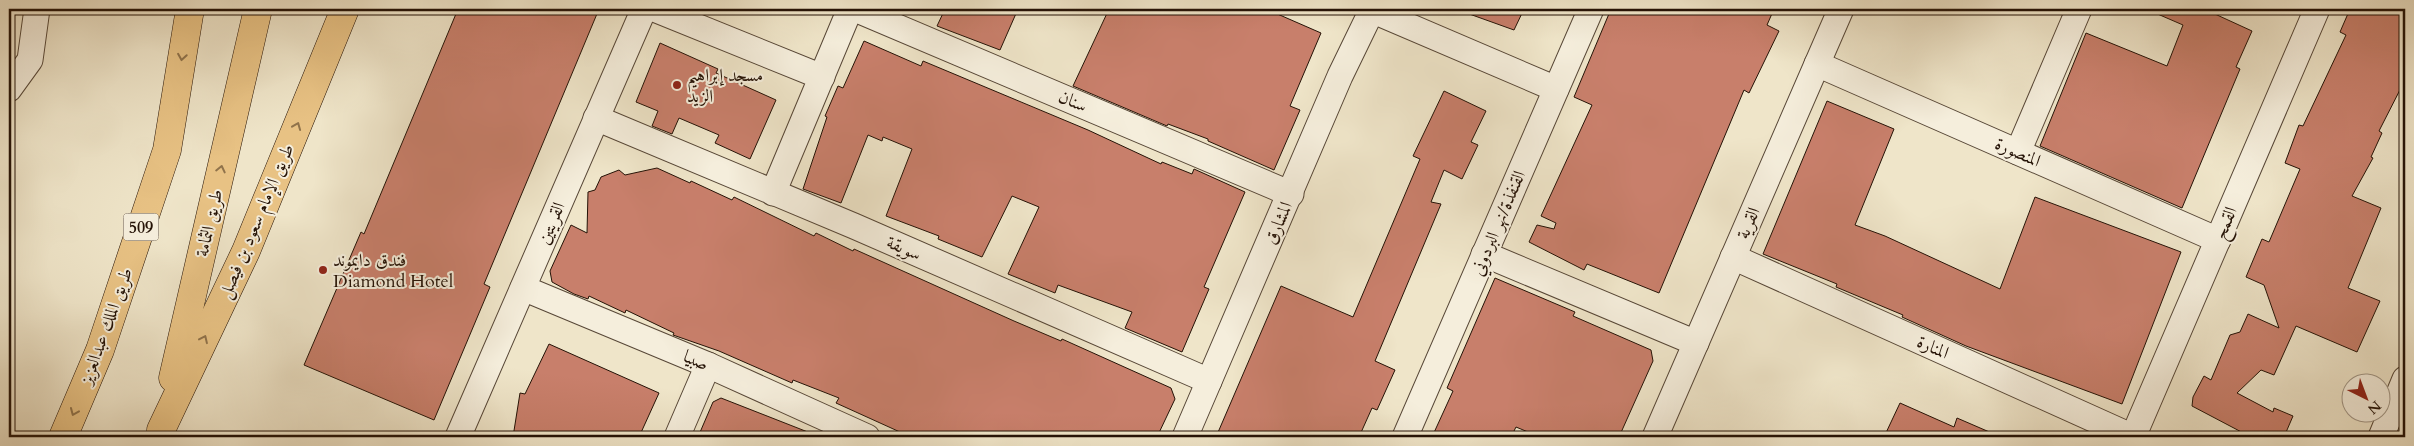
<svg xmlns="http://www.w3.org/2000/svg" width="2414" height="446" viewBox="0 0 2414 446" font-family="Cardo,Amiri,serif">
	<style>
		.building { fill: #c87f6b; stroke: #241206 }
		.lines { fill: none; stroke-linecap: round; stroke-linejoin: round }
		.minor-casing { stroke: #574737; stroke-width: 27 }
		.major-casing { stroke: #241206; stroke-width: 29 }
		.minor { stroke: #f5eedc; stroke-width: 25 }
		.major { stroke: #e8c284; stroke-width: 28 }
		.oneway { stroke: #90734b }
		.poi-dot { fill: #8f2418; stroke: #f5eedc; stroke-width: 2 }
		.labels { text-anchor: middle; stroke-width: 4; stroke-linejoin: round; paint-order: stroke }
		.shield { fill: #f5eedc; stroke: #635446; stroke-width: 1 }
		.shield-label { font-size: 16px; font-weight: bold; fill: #241206 }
		.poi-label { font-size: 18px; fill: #241206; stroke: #f5eedc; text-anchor: start }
		.street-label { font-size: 18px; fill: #241206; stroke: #f5eedc }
	</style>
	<rect width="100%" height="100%" fill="#efe5c9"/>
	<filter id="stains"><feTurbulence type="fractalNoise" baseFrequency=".004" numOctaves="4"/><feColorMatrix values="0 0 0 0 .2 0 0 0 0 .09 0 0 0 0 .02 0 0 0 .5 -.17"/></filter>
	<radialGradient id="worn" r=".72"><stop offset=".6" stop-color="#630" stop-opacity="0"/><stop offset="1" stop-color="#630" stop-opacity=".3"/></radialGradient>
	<g class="building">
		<polygon points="458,9 599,9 484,284 490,287 434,420 304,365 361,232 364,234"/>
		<polygon points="945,9 1018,9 1000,50 937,26"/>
		<polygon points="1109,9 1266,9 1321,33 1290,106 1300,110 1274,170 1208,141 1208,139 1168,124 1167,126 1073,86"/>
		<polygon points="1461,9 1524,9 1514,30 1461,11"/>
		<polygon points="1611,9 1774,9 1767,25 1779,31 1749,93 1744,90 1659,293 1587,264 1584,270 1529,242 1537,225 1554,229 1556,223 1541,216 1592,105 1574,97"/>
		<polygon points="2146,9 2204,9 2252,31 2236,67 2240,69 2182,208 2040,146 2086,33 2167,66 2183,25"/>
		<polygon points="2350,9 2398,9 2405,12 2405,80 2379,131 2382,133 2371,157 2373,158 2352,196 2381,208 2348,288 2380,301 2357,352 2296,326 2274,375 2261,370 2237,393 2273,412 2274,408 2293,416 2284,437 2263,437 2251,432 2249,436 2192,406 2193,397 2204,376 2211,380 2230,335 2240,332 2248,314 2279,328 2264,285 2246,277 2262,239 2269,242 2300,169 2285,163 2299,125 2303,126 2346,35 2340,32"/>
		<polygon points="864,41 921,66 923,61 1088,130 1161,164 1162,162 1192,174 1194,169 1245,192 1204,287 1209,289 1182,352 1125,328 1132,312 1058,285 1055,293 1008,274 1039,207 1012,196 982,257 938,239 939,236 886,216 912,149 883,137 882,141 868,135 841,203 803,189 827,117 825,116 838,86 843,88"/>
		<polygon points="660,43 718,69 716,73 776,100 750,159 715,143 719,135 679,118 672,134 652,126 658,111 636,102"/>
		<polygon points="1444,91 1486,111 1471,142 1478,145 1462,179 1444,170 1431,202 1441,204 1375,361 1395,370 1377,410 1372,408 1359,437 1216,437 1281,286 1353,317 1420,159 1413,156"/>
		<polygon points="1827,101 1894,129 1855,225 1885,236 2000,289 2035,197 2181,252 2122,404 1966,346 1902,317 1903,315 1836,287 1837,284 1763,254"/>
		<polygon points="657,168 690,183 691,181 732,200 734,197 814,236 816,233 853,251 854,249 1014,321 1061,341 1062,339 1171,388 1175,399 1157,437 911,437 836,403 839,398 793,380 792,383 719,351 673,335 674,333 626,310 625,313 589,296 588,299 574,294 552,282 550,271 571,225 587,233 588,192 595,190 601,177 619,170 625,175"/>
		<polygon points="1495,278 1575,312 1573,316 1651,350 1653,361 1619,437 1540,437 1516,427 1511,437 1432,437 1453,391 1447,388"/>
		<polygon points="549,344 659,393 639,437 513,437 520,393 525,394"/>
		<polygon points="721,398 818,436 818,437 698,437 713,402"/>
		<polygon points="1900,403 1954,427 1957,418 2001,437 1884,437"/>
	</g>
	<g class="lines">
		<defs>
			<g id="minor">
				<polyline points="654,9 822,77"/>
				<polyline points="855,9 1291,194"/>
				<polyline points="1369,9 1556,89"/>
				<polyline points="1817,64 2218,240"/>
				<polyline points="9,89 30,60 37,9"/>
				<polyline points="596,118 854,226 1209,381"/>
				<polyline points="2018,152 2079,9"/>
				<polyline points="773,193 850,9"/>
				<polyline points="1484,254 1696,343"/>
				<polyline points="1733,257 2133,437"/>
				<polyline points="523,288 708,365 867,437"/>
				<polyline points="458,437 644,9"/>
				<polyline points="677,437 708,365"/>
				<polyline points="1185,437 1340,76 1372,10"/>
				<polyline points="1405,437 1591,9"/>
				<polyline points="1655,437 1841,9"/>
				<polyline points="2133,437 2317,9"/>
				<polyline points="2381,437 2405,379"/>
			</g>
			<g id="major">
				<polyline points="173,378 258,9"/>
				<polyline points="161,430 246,251 345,9"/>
				<polyline points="63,437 100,350 167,150 190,9"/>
			</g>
		</defs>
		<use href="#minor" class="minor-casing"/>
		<use href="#major" class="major-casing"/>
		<use href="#minor" class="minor"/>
		<use href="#major" class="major"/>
	</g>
	<defs><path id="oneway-chevron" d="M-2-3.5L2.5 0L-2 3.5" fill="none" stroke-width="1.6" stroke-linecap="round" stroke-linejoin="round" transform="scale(1.25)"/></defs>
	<g class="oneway">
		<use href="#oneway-chevron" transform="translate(182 57) rotate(99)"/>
		<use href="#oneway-chevron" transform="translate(297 126) rotate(-68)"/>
		<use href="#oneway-chevron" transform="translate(221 169) rotate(-77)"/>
		<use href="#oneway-chevron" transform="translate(204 339) rotate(-65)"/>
		<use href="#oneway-chevron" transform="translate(74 412) rotate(113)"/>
	</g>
	<g class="poi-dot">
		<circle cx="677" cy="85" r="5"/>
		<circle cx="323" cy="270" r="5"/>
	</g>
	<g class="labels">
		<rect class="shield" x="123.5" y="213.5" width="35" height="27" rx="4"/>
		<g class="shield-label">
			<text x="141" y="233">509</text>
		</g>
		<g class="poi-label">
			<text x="687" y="81">مسجد إبراهيم<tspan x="687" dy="21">الزيد</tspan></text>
			<text x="333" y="266">فندق دايموند<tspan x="333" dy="21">Diamond Hotel</tspan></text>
		</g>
		<g class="street-label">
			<text transform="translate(1073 101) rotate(23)" y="6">سنان</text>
			<text transform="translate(2018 152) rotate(24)" y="6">المنصورة</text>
			<text transform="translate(256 221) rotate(-67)" y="6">طريق الإمام سعود بن فيصل</text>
			<text transform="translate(209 223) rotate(-77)" y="6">طريق الثمامة</text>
			<text transform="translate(551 223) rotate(-67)" y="6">القريتين</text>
			<text transform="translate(1278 223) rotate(-67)" y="6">المشارق</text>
			<text transform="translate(1498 223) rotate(-67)" y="6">القنفذة/نهر البردوني</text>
			<text transform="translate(1748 223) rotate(-66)" y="6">القرية</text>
			<text transform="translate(2225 223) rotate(-67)" y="6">القمح</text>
			<text transform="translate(904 248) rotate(24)" y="6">سويقة</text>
			<text transform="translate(106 326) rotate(-70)" y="6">طريق الملك عبدالعزيز</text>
			<text transform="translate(1933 347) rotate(24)" y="6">المنارة</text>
			<text transform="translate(696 360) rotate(23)" y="6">صبيا</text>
		</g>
	</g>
	<rect width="2414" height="446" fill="none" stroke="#efe5c9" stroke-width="30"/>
	<rect x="10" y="10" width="2394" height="426" fill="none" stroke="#241206" stroke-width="2.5"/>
	<rect x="15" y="15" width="2384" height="416" fill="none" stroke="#241206"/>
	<g transform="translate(2366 398) rotate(138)"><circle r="24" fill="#f5eedc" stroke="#a19686"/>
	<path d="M0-4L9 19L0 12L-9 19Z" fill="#8f2418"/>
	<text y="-8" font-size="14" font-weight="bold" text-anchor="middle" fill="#241206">N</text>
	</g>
	<rect width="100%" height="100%" filter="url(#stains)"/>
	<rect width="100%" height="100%" fill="url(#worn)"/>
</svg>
